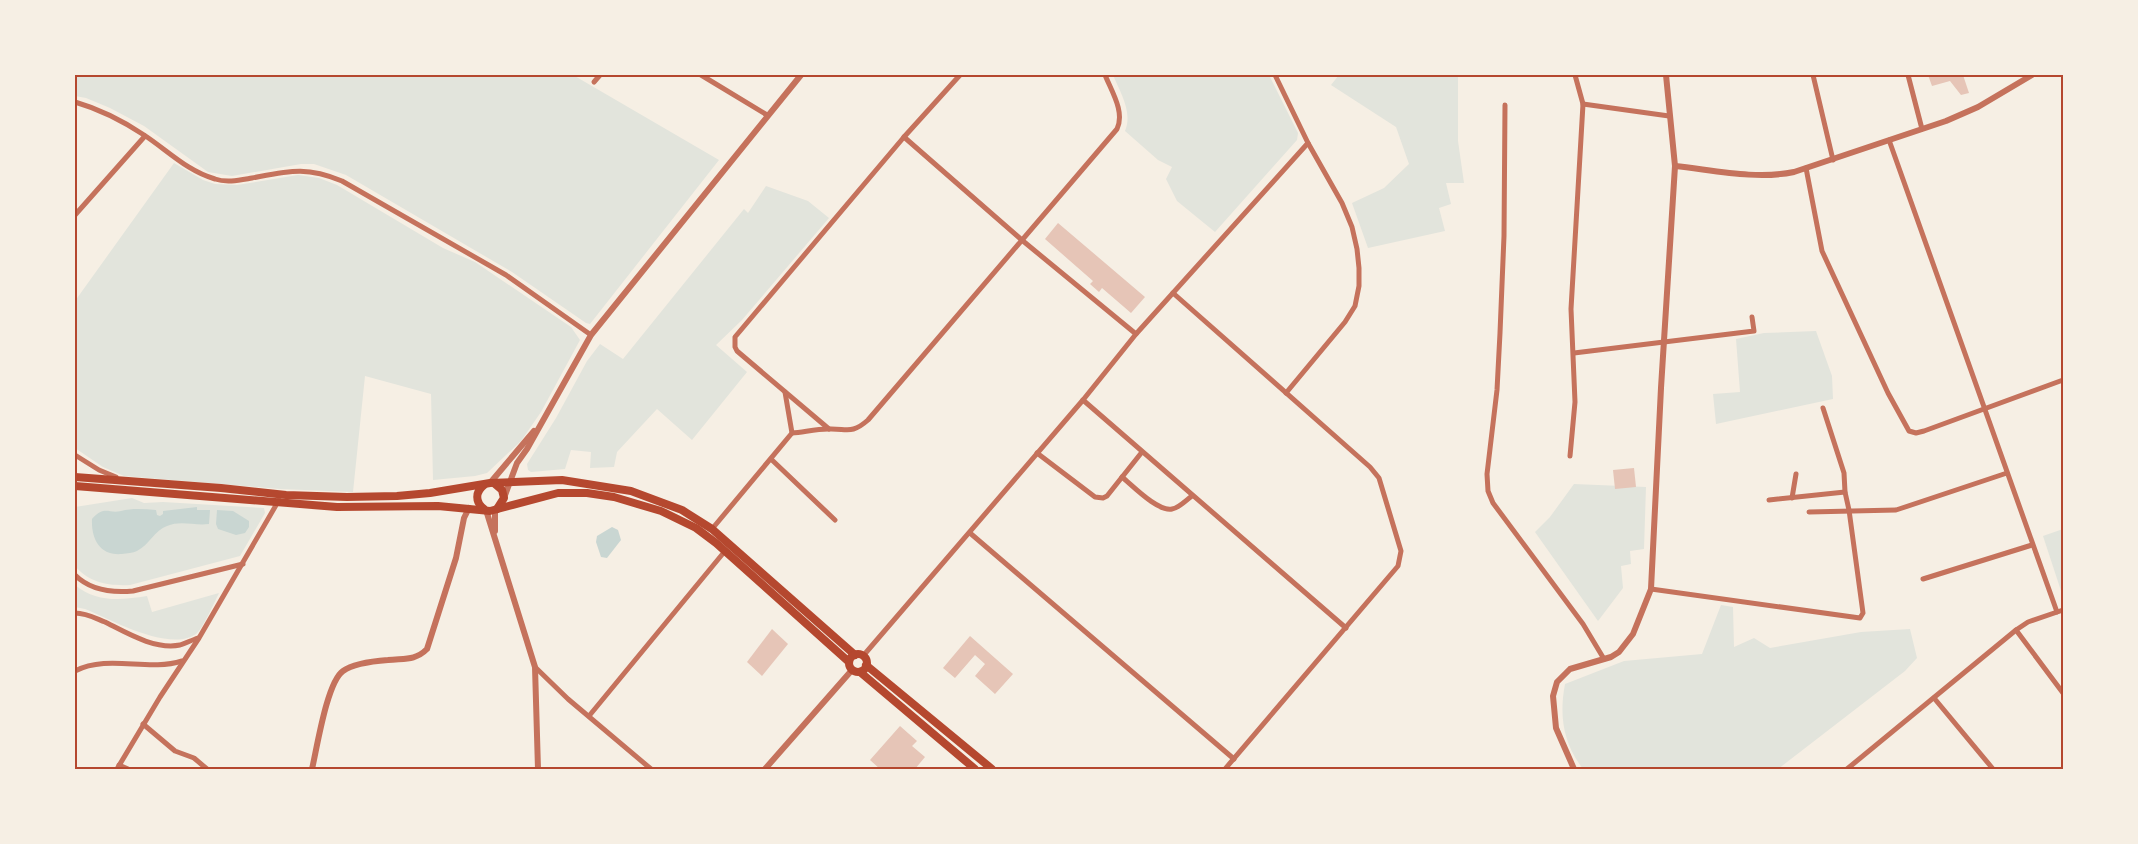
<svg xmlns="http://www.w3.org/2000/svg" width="2138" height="844" viewBox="0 0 2138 844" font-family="'Titillium Web',sans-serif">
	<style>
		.green { fill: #e2e4dc }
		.water { fill: #c9d6d2 }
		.building { fill: #e6c5b7 }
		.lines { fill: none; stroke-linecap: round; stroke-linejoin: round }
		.minor { stroke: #c5725c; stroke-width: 5 }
		.tertiary { stroke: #c5725c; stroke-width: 6 }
		.primary { stroke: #b5482f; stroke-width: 8 }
		.neatline { fill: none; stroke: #b5482f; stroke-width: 2 }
	</style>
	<rect width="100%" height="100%" fill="#f6efe4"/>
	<g class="green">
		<polygon points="75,75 573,75 719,160 590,324 586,323 512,272 346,175 314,164 301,164 232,176 208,172 144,126 110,108 86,98 75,96"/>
		<path d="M 1113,75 L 1269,75 L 1298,133 L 1297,140 L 1215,232 L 1177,201 L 1166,179 L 1172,167 L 1158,160 L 1125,131 C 1133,112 1120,92 1113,75 Z"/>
		<polygon points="1339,75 1458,75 1458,141 1464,183 1446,183 1451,204 1439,208 1445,231 1368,248 1352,203 1384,188 1409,164 1396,127 1331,85"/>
		<polygon points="174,163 203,180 215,184 237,185 298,175 319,178 337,185 443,248 475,262 571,327 580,340 541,412 521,441 487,473 475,476 433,480 431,394 365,376 353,492 280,489 124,476 103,467 75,448 75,301"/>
		<polygon points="766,186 808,201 829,218 742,320 716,345 747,372 692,440 657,409 617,452 614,467 590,468 591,452 571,450 565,469 531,472 528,470 527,464 556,418 587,361 600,344 623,359 744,209 748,213"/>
		<polygon points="1816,331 1832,376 1833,399 1716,424 1713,394 1740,392 1736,339 1764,333"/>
		<polygon points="1574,484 1646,487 1644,549 1630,551 1631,564 1621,566 1623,588 1598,621 1535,532 1550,517"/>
		<path d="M 132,498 L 144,503 L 163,502 L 264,508 L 265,513 L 240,556 L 130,585 C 108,586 90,583 75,566 L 75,507 Z"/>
		<polygon points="2063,529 2063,597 2043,536"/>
		<path d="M 75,585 C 97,603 121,600 147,596 L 152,612 L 219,593 C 215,601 203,628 197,633 C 172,654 110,619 85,609 L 75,607 Z"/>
		<path d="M 1721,605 L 1733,607 L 1734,647 L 1754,638 L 1770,648 L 1861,632 L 1910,629 L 1917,658 L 1905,671 L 1778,769 L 1583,769 C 1563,743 1559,716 1565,684 L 1624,661 L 1702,654 Z"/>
	</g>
	<g class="water">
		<path d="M 197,507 L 197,510 L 210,510 L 209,524 C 194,526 181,520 167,526 C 155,530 149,545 137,551 C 133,553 127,553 122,554 C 100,556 91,539 92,519 C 105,505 108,514 121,511 C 132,508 144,509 156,510 L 157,515 L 160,516 L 163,514 L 163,511 Z"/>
		<polygon points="217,510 233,511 249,521 249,527 245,533 236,535 218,529 216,524"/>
		<polygon points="612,527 618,530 621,540 607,558 601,557 596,542 597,536"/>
	</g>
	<g class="building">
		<polygon points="1928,75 1963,75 1969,93 1961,95 1950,81 1932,86"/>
		<polygon points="1058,223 1145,297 1131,313 1102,288 1099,292 1090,284 1093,281 1045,239"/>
		<polygon points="1634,468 1636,487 1615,489 1613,470"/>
		<polygon points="772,629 788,644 762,676 747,662"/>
		<polygon points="970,636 1013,674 995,694 975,676 985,664 975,655 955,678 943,668"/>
		<polygon points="900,726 917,741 912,746 925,757 915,769 880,769 870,760"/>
	</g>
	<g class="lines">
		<g class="minor">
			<polyline points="701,75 767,115"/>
			<polyline points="1275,75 1308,143 1342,203 1352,227 1357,249 1359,268 1359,286 1355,306 1345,322 1286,393"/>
			<polyline points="1813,75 1833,160"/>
			<polyline points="1908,75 1922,129"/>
			<polyline points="594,82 600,75"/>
			<path d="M 75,102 C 99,109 123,121 144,135 C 167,150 187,171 215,179 C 227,183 240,180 252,178 C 289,171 306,166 342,181 L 506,275 L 591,335"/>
			<polyline points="1583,104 1669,116"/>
			<polyline points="1505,105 1504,236 1500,333 1497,390 1487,474 1488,491 1493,503 1583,624 1604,659"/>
			<polyline points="904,137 1023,241 1136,334"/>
			<polyline points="1889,140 2057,612"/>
			<polyline points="1806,168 1822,251 1888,393 1909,431 1916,433 1924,431 2063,380"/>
			<polyline points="75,215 145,136"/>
			<polyline points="1173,293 1370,467 1379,478 1401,551 1398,566 1225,769"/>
			<polyline points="1574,353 1754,331 1752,317"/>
			<polyline points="1083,400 1346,628"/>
			<polyline points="829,429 737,351 735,347 735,337 904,137 960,75"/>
			<path d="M 792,433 C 804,432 816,429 828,429 C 847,428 851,435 868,420 L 1117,129 C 1125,112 1112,92 1105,75"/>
			<polyline points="1037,453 1095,497 1103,498 1107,496 1142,452"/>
			<polyline points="75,455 99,470 116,477"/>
			<polyline points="1570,456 1575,402 1571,309 1583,104 1575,75"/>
			<polyline points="772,460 835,520"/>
			<path d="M 1122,477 C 1133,486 1158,512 1172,509 C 1179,508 1186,500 1192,496"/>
			<polyline points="1792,498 1796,474"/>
			<polyline points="1769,500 1845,492"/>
			<polyline points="1809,512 1896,510 2007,473"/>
			<polyline points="712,529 792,433 785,392"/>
			<polyline points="970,533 1234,759"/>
			<path d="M 75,575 C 91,591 112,593 133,591 L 243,564"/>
			<polyline points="1923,579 2032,545"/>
			<polyline points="1651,589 1860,618 1863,613 1849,510 1845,492 1844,473 1823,408"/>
			<path d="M 75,613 C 86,613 95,618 105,622 C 127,633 155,650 180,645 C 186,643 192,640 198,638"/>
			<polyline points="2016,630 2063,693"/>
			<polyline points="863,656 1083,400 1136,334 1308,143"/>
			<polyline points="535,667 568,699 651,769"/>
			<path d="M 75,671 C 109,654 147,672 182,661"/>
			<polyline points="1934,698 1993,769"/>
			<polyline points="589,716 725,551"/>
			<polyline points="143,724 175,751 194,758 207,769"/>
			<polyline points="119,765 128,769"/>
			<polyline points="117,769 160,697 199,638 279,500"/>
			<polyline points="1847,769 2016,630 2028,622 2063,610"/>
		</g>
		<g class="tertiary">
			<path d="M 1675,166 C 1713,170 1756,180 1794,172 L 1946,121 L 1978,107 L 2032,75"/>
			<polyline points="490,483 534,431"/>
			<polyline points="504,498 517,463 527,449 591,335 801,75"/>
			<polyline points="486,510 535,667 538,769"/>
			<polyline points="495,510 495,531"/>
			<path d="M 312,769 C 317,748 327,682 343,671 C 354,663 375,661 388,660 C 404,658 415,661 427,649 L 456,558 L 464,518 L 469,508"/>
			<polyline points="765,769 852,670"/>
			<polyline points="1574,769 1556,728 1553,696 1557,682 1570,669 1611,657 1619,652 1633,634 1651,589 1661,388 1675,166 1666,75"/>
		</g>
		<g class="primary">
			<polyline points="75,477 221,488 286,495 347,497 397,496 430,493 490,483 562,480 631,491 682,510 712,529 855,655"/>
			<polyline points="495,484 502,490 504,498 497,509"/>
			<polyline points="75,486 337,507 438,506 490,511 558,493 587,493 614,497 661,511 696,528 716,543 849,662"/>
			<path d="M 484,509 C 475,502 475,492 484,485"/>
			<circle cx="858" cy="663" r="9"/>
			<polyline points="866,665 992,769"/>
			<polyline points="860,672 975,769"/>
		</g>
	</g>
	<rect width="2138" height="844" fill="none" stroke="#f6efe4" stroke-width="152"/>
	<rect x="76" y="76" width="1986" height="692" class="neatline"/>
</svg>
